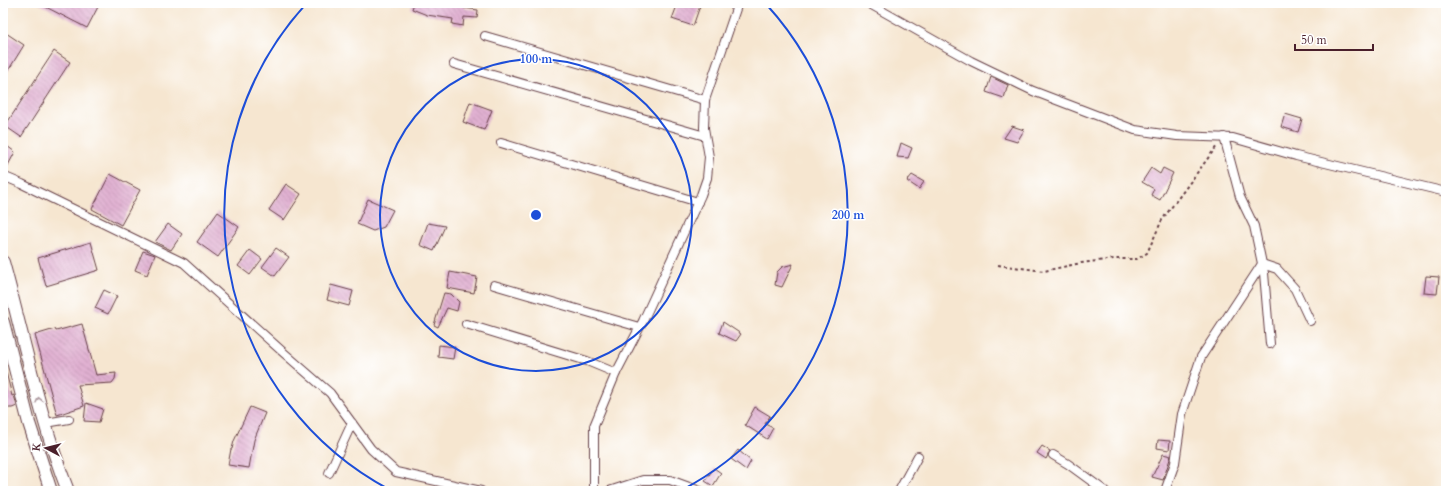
<svg xmlns="http://www.w3.org/2000/svg" width="1449" height="494" viewBox="0 0 1449 494" font-family="Cardo,serif">
	<style>
		.building { fill: url(#building-back-hatch) }
		.lines { fill: none; stroke-linecap: round; stroke-linejoin: round }
		.street-casing { stroke: #643d44; stroke-width: 10 }
		.secondary-casing { stroke: #643d44; stroke-width: 14 }
		.path { stroke: #643d44; stroke-width: 2; stroke-dasharray: 3 3; stroke-linecap: butt }
		.street { stroke: #fff; stroke-width: 8 }
		.secondary { stroke: #fff; stroke-width: 12 }
		.oneway { stroke: #ae9aa0 }
		.ring { fill: none; stroke: #1d4ed8; stroke-width: 2 }
		.centre { fill: #1d4ed8; stroke: #fff; stroke-width: 2 }
		.ring-label { font-size: 12px; text-anchor: middle; font-weight: bold; fill: #1d4ed8; stroke: #fff; stroke-width: 3; stroke-linejoin: round; paint-order: stroke }
	</style>
	<defs>
		<pattern id="building-back-hatch" width="6" height="6" patternUnits="userSpaceOnUse"><rect width="6" height="6" fill="#e1b1d2"/><path d="M-1 5l2 2M0 0l6 6M5-1l2 2" fill="none" stroke="#b88fab"/></pattern>
	</defs>
	<rect width="100%" height="100%" fill="#fff"/>
	<filter id="ink" filterUnits="userSpaceOnUse"><feTurbulence type="fractalNoise" baseFrequency=".025" numOctaves="2"/><feDisplacementMap in="SourceGraphic" scale="8" xChannelSelector="R" yChannelSelector="G"/><feConvolveMatrix kernelMatrix="1 2 1 2 8 2 1 2 1" color-interpolation-filters="sRGB"/></filter>
	<filter id="wash" filterUnits="userSpaceOnUse"><feTurbulence type="fractalNoise" baseFrequency=".012" numOctaves="4" result="noise"/><feDisplacementMap in="SourceGraphic" scale="16" xChannelSelector="R" yChannelSelector="G"/><feGaussianBlur stdDeviation="0.9" result="paint"/><feColorMatrix in="noise" values="0 0 0 0 0 0 0 0 0 0 0 0 0 0 0 0 0 1.4 0 .05"/><feComposite in="paint" operator="in"/></filter>
	<g filter="url(#wash)">
		<rect width="100%" height="100%" fill="#f6e6d0"/>
		<g id="blocks">
			<g class="building">
				<polygon points="38,3 100,3 87,28"/>
				<polygon points="414,3 465,3 464,8 478,10 477,18 464,17 463,26 452,24 453,19 427,15 412,9"/>
				<polygon points="678,3 701,3 693,26 672,19"/>
				<polygon points="3,31 24,45 3,79"/>
				<polygon points="54,51 70,62 21,137 5,126"/>
				<polygon points="991,77 1008,85 1004,98 986,92"/>
				<polygon points="470,102 492,110 484,130 463,122"/>
				<polygon points="1285,114 1302,119 1298,132 1281,127"/>
				<polygon points="1012,126 1024,130 1017,142 1004,138"/>
				<polygon points="3,143 15,152 5,171 3,171"/>
				<polygon points="901,143 912,148 908,158 897,157"/>
				<polygon points="1151,168 1160,174 1163,168 1173,173 1160,200 1151,195 1154,189 1142,182"/>
				<polygon points="110,174 140,190 121,225 92,209"/>
				<polygon points="912,175 924,182 919,189 907,181"/>
				<polygon points="286,184 301,194 284,220 269,210"/>
				<polygon points="368,199 393,210 384,227 373,231 357,224"/>
				<polygon points="218,212 239,227 218,257 197,242"/>
				<polygon points="428,223 445,226 434,251 420,245"/>
				<polygon points="168,224 182,234 171,250 155,242"/>
				<polygon points="91,242 99,270 46,286 38,258"/>
				<polygon points="276,248 289,257 275,276 262,267"/>
				<polygon points="250,250 262,259 250,275 238,266"/>
				<polygon points="143,251 155,255 147,275 135,270"/>
				<polygon points="793,264 782,287 775,285 777,272 782,267"/>
				<polygon points="450,272 477,277 474,293 447,288"/>
				<polygon points="1426,276 1439,277 1437,294 1424,293"/>
				<polygon points="331,285 353,291 349,306 327,300"/>
				<polygon points="104,290 117,296 108,314 95,308"/>
				<polygon points="444,293 451,294 459,302 457,311 447,308 438,327 434,325"/>
				<polygon points="723,322 741,334 736,341 719,333"/>
				<polygon points="82,324 96,375 116,373 115,379 112,383 78,385 84,406 57,415 35,335 55,329 56,331"/>
				<polygon points="439,345 455,347 453,359 438,357"/>
				<polygon points="3,372 6,372 12,396 14,395 17,406 12,408 3,408"/>
				<polygon points="86,403 103,409 99,422 84,421"/>
				<polygon points="250,407 265,413 254,440 249,468 228,465 231,449 232,449 234,441"/>
				<polygon points="755,407 770,416 765,424 773,428 767,439 745,425"/>
				<polygon points="1158,440 1170,441 1169,450 1157,448"/>
				<polygon points="1042,446 1050,451 1046,459 1037,453"/>
				<polygon points="738,450 751,461 746,470 731,459"/>
				<polygon points="1163,454 1171,456 1163,480 1152,477"/>
				<polygon points="714,468 721,473 713,486 705,481"/>
			</g>
		</g>
	</g>
	<g filter="url(#ink)">
		<use href="#blocks" fill-opacity="0" stroke="#643d44" stroke-width="1"/>
		<g class="lines">
			<defs>
				<g id="street">
					<polyline points="868,3 971,61 1033,91 1135,130 1177,136 1233,138 1296,156 1446,192"/>
					<polyline points="485,36 705,100"/>
					<polyline points="454,64 705,136"/>
					<polyline points="1224,137 1240,197 1254,226 1264,273 1270,344"/>
					<polyline points="501,143 698,202"/>
					<polyline points="3,176 22,184 184,263 284,353 330,393 371,449 396,472 481,491"/>
					<polyline points="494,285 639,327"/>
					<polyline points="466,324 587,361 616,373"/>
					<polyline points="46,423 69,419"/>
					<polyline points="1053,455 1068,464 1105,491"/>
					<polyline points="329,473 352,423"/>
					<polyline points="594,491 594,426 616,373 643,321 701,195 707,178 709,157 704,128 705,100 738,3"/>
					<polyline points="609,491 643,480 670,480 700,491"/>
					<polyline points="899,491 918,456"/>
					<polyline points="1165,491 1175,463 1182,414 1201,357 1262,264 1277,269 1295,289 1310,321"/>
				</g>
				<g id="secondary">
					<path d="M 3,262 C 24,338 39,417 68,491"/>
					<polyline points="3,322 29,423 51,491"/>
				</g>
			</defs>
			<use href="#street" class="street-casing"/>
			<use href="#secondary" class="secondary-casing"/>
			<polyline class="path" points="998,265 1044,271 1081,263 1114,259 1137,259 1147,253 1162,220 1217,146"/>
			<use href="#street" class="street"/>
			<use href="#secondary" class="secondary"/>
		</g>
		<defs><path id="oneway-chevron" d="M-2-3.5L2.5 0L-2 3.5" fill="none" stroke-width="1.6" stroke-linecap="round" stroke-linejoin="round"/></defs>
		<use class="oneway" href="#oneway-chevron" transform="translate(39 400) rotate(-104)"/>
	</g>
	<g class="ring">
		<circle cx="536" cy="215" r="156"/>
		<path d="M390 490A312 312 0 0 1 306 4M766 4A312 312 0 0 1 682 490"/>
	</g>
	<circle cx="536" cy="215" r="6" class="centre"/>
	<g class="ring-label">
		<text x="536" y="63">100 m</text>
		<text x="848" y="219">200 m</text>
	</g>
	<rect width="1449" height="494" fill="none" stroke="#fff" stroke-width="16"/>
	<g transform="translate(46 448) rotate(277)" stroke="#ffffff" stroke-width="3" paint-order="stroke">
	<path d="M0-3L7 15L0 10L-7 15Z" fill="#4a1f2b"/>
	<text y="-6" font-size="11" font-weight="bold" text-anchor="middle" fill="#4a1f2b">K</text>
	</g>
	<path d="M1295 44v6h78v-6" fill="none" stroke="#4a1f2b" stroke-width="2"/>
	<text x="1301" y="44" font-size="12" fill="#4a1f2b" stroke="#ffffff" stroke-width="3" paint-order="stroke">50 m</text>
</svg>
